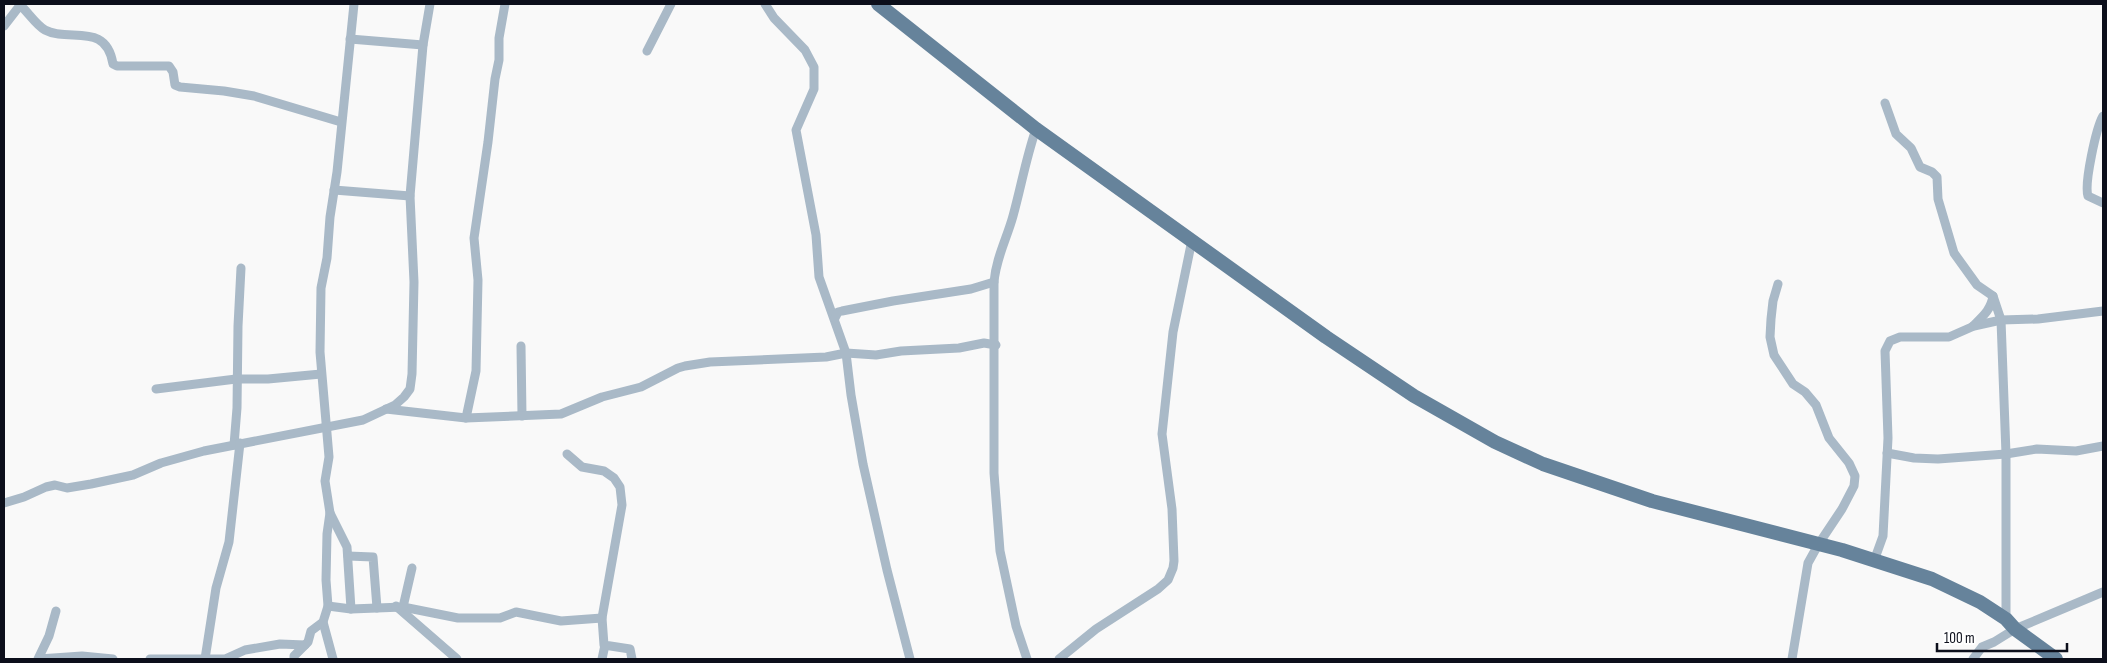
<svg xmlns="http://www.w3.org/2000/svg" width="2107" height="663" viewBox="0 0 2107 663" font-family="'Sofia Sans Condensed',sans-serif">
	<style>
		.lines { fill: none; stroke-linecap: round; stroke-linejoin: round }
		.street { stroke: #a9b9c7; stroke-width: 9 }
		.primary { stroke: #66839b; stroke-width: 14 }
	</style>
	<rect width="100%" height="100%" fill="#f9f9f9"/>
	<g class="lines">
		<g class="street">
			<polyline points="765,4 774,18 805,50 814,67 814,89 796,130 816,235 819,277 846,353 851,395 863,464 887,570 910,659"/>
			<path d="M 20,5 C 28,12 36,25 45,30 C 69,43 106,21 113,64 L 117,66 L 169,66 L 173,72 L 175,85 L 180,87 L 224,91 L 254,96 L 341,122"/>
			<polyline points="4,26 21,4"/>
			<polyline points="350,39 423,45"/>
			<polyline points="647,51 671,4"/>
			<path d="M 1885,103 L 1896,134 L 1911,148 L 1920,167 L 1932,172 L 1937,177 L 1938,199 L 1954,253 L 1977,285 L 1993,296 C 1991,310 1982,317 1973,326"/>
			<path d="M 2103,116 C 2096,128 2084,184 2088,196 L 2103,203"/>
			<polyline points="334,190 410,196"/>
			<polyline points="1778,284 1773,301 1771,319 1770,337 1774,355 1793,384 1805,392 1816,405 1829,438 1849,463 1855,476 1854,486 1842,509 1818,545 1808,563 1792,659"/>
			<polyline points="1993,296 2001,320 2006,454 2006,619"/>
			<polyline points="835,318 838,312 842,311 893,301 971,289 994,282"/>
			<polyline points="521,346 522,416"/>
			<polyline points="156,389 236,379 268,379 321,374"/>
			<polyline points="386,409 466,418 561,414 602,397 641,387 678,368 685,366 710,362 826,357 846,353 876,355 901,351 959,348 984,343 996,345"/>
			<polyline points="466,418 476,371 478,280 474,238 488,142 495,79 499,60 499,38 505,4"/>
			<polyline points="234,445 237,408 238,326 241,268"/>
			<polyline points="1887,453 1914,458 1938,459 2006,454 2037,449 2076,451 2103,446"/>
			<polyline points="567,454 582,467 604,471 614,478 620,487 622,505 602,618 604,645 630,649 632,659"/>
			<polyline points="4,503 24,497 46,487 55,485 67,488 91,484 133,475 161,463 204,451 363,420 395,405 404,397 410,389 412,374 414,282 410,196 423,45 430,4"/>
			<polyline points="330,513 347,547 351,609"/>
			<polyline points="348,556 373,557 377,608"/>
			<polyline points="1874,561 1883,536 1888,438 1885,351 1890,341 1900,337 1949,337 1974,326 2001,320 2038,319 2103,311"/>
			<polyline points="328,606 351,609 403,607 458,618 500,618 516,612 561,621 602,618"/>
			<polyline points="396,606 457,659"/>
			<polyline points="403,607 412,568"/>
			<polyline points="323,622 333,659"/>
			<polyline points="38,659 49,636 56,611"/>
			<polyline points="39,659 82,656 113,659"/>
			<polyline points="150,659 225,659 245,650 280,644 305,645"/>
			<polyline points="205,659 216,588 229,542 240,443"/>
			<polyline points="294,659 294,656 308,642 311,631 323,622 328,606 326,580 327,534 330,513 325,481 329,457 320,352 321,288 327,258 330,217 337,172 354,4"/>
			<polyline points="602,659 605,645"/>
			<path d="M 1027,659 L 1016,626 L 1000,551 L 994,473 L 994,282 C 996,258 1007,238 1013,216 C 1021,187 1026,158 1036,129"/>
			<polyline points="1059,659 1096,629 1158,589 1168,580 1173,568 1174,561 1172,509 1162,434 1173,332 1192,240"/>
			<polyline points="1973,659 1982,647 1994,642 2015,629 2103,592"/>
		</g>
		<polyline class="primary" points="878,4 1036,129 1326,337 1414,396 1495,442 1543,464 1652,501 1842,550 1932,579 1980,602 2006,619 2015,629 2056,659"/>
	</g>
	<rect width="2107" height="663" fill="none" stroke="#0c0f1b" stroke-width="10"/>
	<path d="M1937 643v8h130v-8" fill="none" stroke="#0c0f1b" stroke-width="2.5"/>
	<text x="1944" y="643" font-size="15" fill="#0c0f1b" stroke="#ffffff" stroke-width="4" paint-order="stroke">100 m</text>
</svg>
